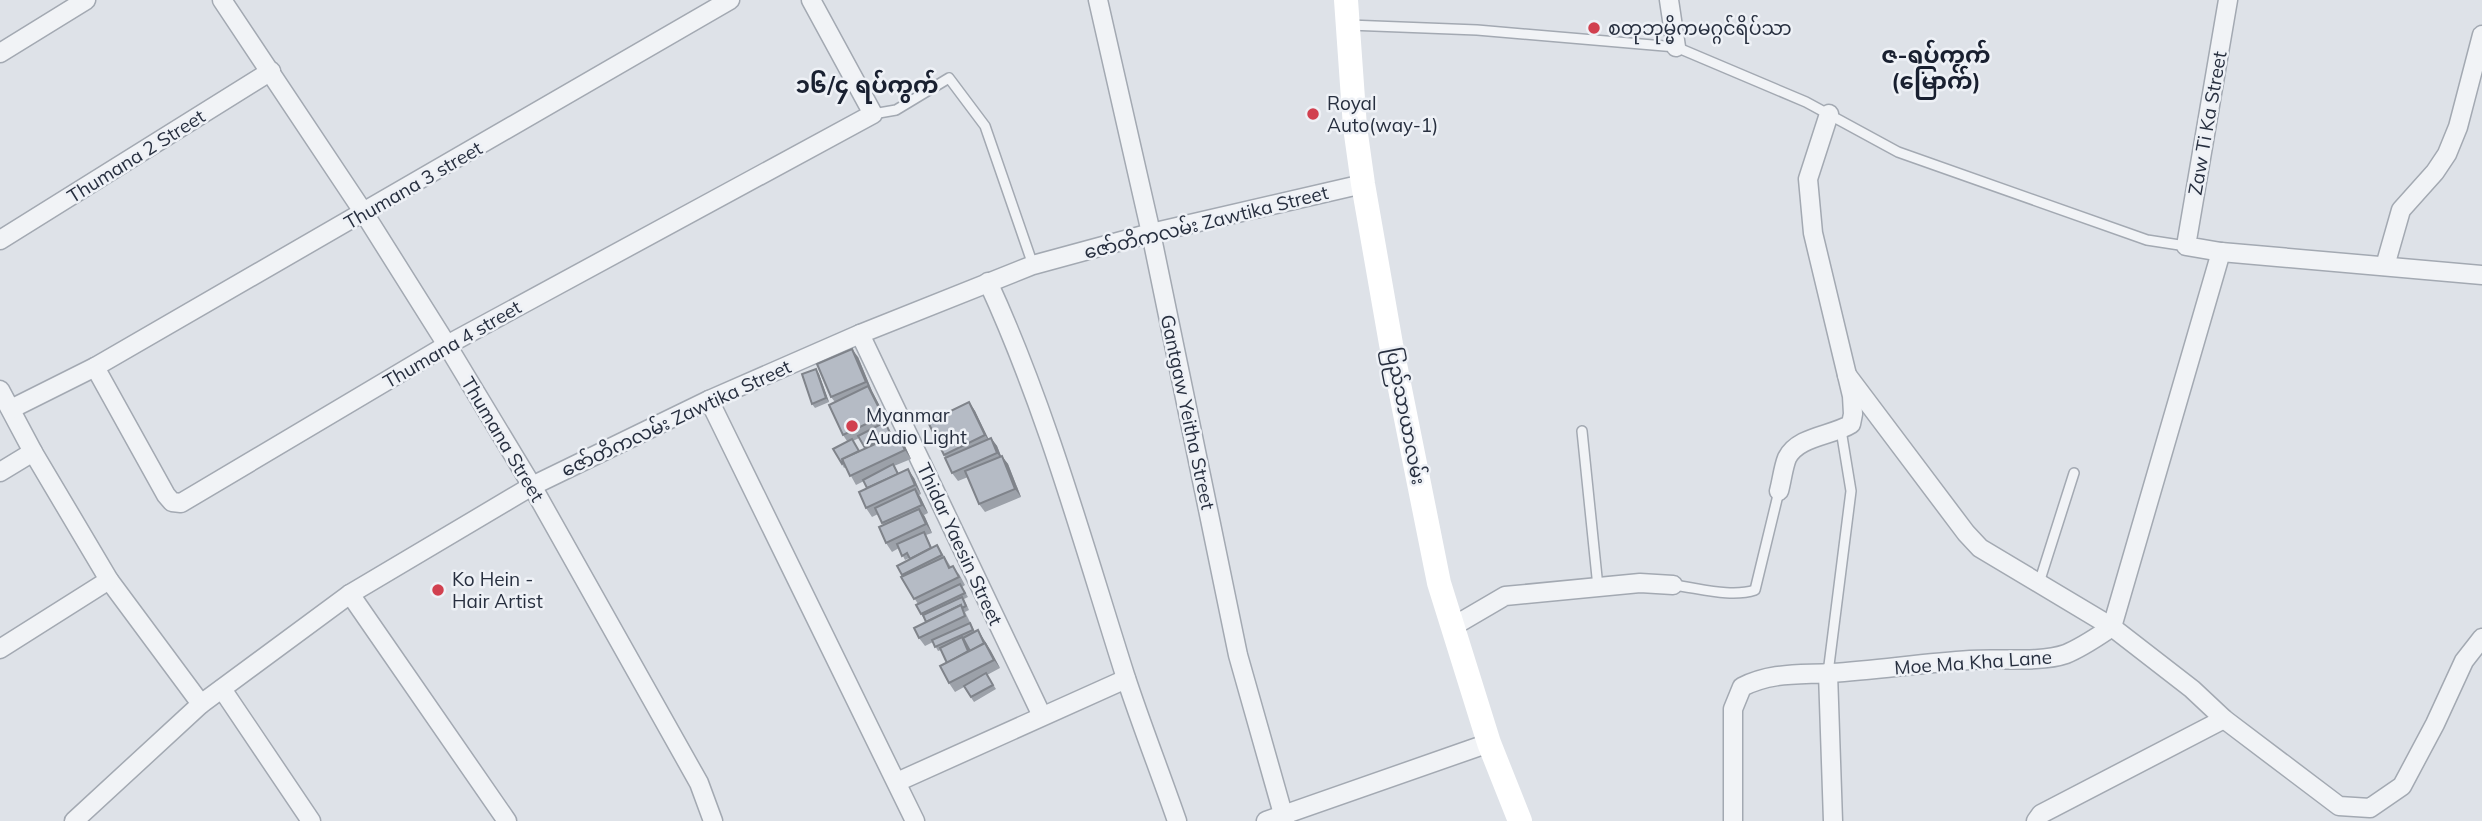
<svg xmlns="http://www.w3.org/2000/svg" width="2482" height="821" viewBox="0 0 2482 821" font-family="Mulish,'Noto Sans Myanmar',sans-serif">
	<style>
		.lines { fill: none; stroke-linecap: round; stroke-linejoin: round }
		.lane-casing { stroke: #a3a9b2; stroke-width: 12 }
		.street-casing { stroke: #a3a9b2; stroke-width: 21 }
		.lane { stroke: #f1f3f6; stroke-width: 9 }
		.street { stroke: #f1f3f6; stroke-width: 18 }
		.secondary { stroke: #fff; stroke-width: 24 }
		.wall { fill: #9ca1a9; fill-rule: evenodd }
		.shaded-wall { fill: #7f838a }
		.building { fill: #b5bbc5; stroke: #7f838a; stroke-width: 2 }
		.poi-dot { fill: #d1404f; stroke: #eef1f6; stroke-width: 2.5 }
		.labels { text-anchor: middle; stroke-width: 5; stroke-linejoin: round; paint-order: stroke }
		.poi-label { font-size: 19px; fill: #272f3f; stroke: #eef1f6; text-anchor: start }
		.street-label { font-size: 19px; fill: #272f3f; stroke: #eef1f6 }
		.quarter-label { font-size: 23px; font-weight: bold; fill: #192030; stroke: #eef1f6 }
	</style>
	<rect width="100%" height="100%" fill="#dee2e8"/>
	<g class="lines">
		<defs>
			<g id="lane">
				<polyline points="1349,25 1477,30 1676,47 1806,102 1898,152 2147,240 2186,246"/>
				<polyline points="873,114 896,110 949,78 985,126 1033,265"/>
				<polyline points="1582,431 1598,587"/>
				<polyline points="2039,583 2074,473"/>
				<path d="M 1673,585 C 1699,588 1731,598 1755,590 L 1779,491"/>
				<polyline points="1828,673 1851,491 1841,430"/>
			</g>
			<g id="street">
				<polyline points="222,0 364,213 447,345 532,486 699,783 713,821"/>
				<polyline points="1098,0 1151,233 1238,655 1285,821"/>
				<polyline points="1669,0 1676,47"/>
				<polyline points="2228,0 2186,246 2221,252 2482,275"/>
				<polyline points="0,53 86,0"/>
				<polyline points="0,240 271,71"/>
				<polyline points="2385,266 2401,210 2435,172 2447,154 2458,127 2482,35"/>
				<path d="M 988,282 C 1046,408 1083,543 1125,675 C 1141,724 1160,772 1177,821"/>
				<polyline points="860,334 1042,716"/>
				<polyline points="95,367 166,495 172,502 181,503 447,345 873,114 811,0"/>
				<polyline points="1847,375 1966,533 1980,548 2112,627 2192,689 2224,719 2339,806 2370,808 2402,786 2435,724 2464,661 2482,638"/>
				<polyline points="0,390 33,452 109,580 201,704"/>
				<polyline points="709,400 915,821"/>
				<polyline points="11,409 95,367 730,0"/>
				<polyline points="0,472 33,452"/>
				<path d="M 1779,491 C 1782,480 1783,468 1787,458 C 1798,436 1832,436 1851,424 L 1853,414 L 1852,396 L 1813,233 L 1808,179 L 1829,114"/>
				<polyline points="350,594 507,821"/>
				<polyline points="1452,627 1505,596 1640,583 1673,585"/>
				<polyline points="0,649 109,580"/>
				<polyline points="1828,673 1833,821"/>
				<polyline points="222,689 311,821"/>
				<polyline points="897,782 1126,679"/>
				<polyline points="74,821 201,704 350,594 532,486 709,400 860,334 1033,265 1151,233 1363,184"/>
				<polyline points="1266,821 1489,743"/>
				<path d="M 1733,821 L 1733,709 L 1742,687 C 1772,672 1798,675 1831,673 C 1877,670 1923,663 1970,660 C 1997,658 2040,663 2066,654 C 2083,647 2097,637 2112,627 L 2221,252"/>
				<polyline points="2036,821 2041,814 2224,719"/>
			</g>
		</defs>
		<use href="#lane" class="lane-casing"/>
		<use href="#street" class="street-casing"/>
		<use href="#lane" class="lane"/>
		<use href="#street" class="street"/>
		<polyline class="secondary" points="1346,0 1355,127 1363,184 1391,344 1439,583 1489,743 1520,821"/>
	</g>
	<g class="wall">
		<path d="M 858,357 L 872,391 L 889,424 L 887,425 L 892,436 L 903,442 L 911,459 L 894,466 L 899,474 L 914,478 L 921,494 L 919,495 L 928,513 L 924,515 L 932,533 L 926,535 L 932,548 L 937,545 L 951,567 L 959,574 L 965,585 L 962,587 L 968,597 L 964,599 L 969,610 L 965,612 L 975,632 L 978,630 L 981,635 L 1000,668 L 987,675 L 996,689 L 974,702 L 964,687 L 955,692 L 949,683 L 947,663 L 941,650 L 938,651 L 933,642 L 925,646 L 919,638 L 926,622 L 921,614 L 918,604 L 901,577 L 903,576 L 897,566 L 910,559 L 909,558 L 905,560 L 899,548 L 892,552 L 886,543 L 883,525 L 878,514 L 872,517 L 866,508 L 867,488 L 864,481 L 856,485 L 846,467 L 844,468 L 842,464 L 847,441 L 843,435 L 835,402 L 831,397 ZM 859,438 L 865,449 L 859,451 L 853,441 Z"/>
		<polygon points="816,369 819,374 829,402 815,408 812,404"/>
		<polygon points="969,402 975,411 988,439 991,438 997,446 1001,456 1008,464 1021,497 985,512 979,504 968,477 958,481 952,473 944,455"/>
	</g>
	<g class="shaded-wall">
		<polygon points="852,349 858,357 872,391 889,424 883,416 866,382"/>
		<polygon points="816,369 819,374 829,402 826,398"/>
		<polygon points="969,402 975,411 991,444 985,435"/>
		<polygon points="897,434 903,442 911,459 905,450"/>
		<polygon points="991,438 997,446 1003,461 997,453"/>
		<polygon points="1002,456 1008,464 1021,497 1015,489"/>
		<polygon points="908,469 914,478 921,494 915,485"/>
		<polygon points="915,489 921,498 928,513 922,505"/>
		<polygon points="919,509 925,517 932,533 926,524"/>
		<polygon points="978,630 991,651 1000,668 994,660"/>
	</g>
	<g class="building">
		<polygon points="852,349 866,382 831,397 817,364"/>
		<polygon points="816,369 826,398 812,404 802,374"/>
		<polygon points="868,386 883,416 843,435 829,405"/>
		<polygon points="969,402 985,435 944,455 928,422"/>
		<polygon points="885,422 891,435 865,448 858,436"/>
		<polygon points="897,434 905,450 850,476 842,459"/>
		<polygon points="991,438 997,453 952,473 945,458"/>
		<polygon points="852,439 859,451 842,459 843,463 842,464 833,449"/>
		<polygon points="1002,456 1015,489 979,504 965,471"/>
		<polygon points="893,464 898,474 867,488 863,480"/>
		<polygon points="908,469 915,485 866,508 859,492"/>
		<polygon points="915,489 922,505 882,523 875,508"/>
		<polygon points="919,509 926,524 886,543 879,527"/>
		<polygon points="924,532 931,548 910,559 907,553 902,556 897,544"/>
		<polygon points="937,545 942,555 902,575 897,566"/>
		<polygon points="944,557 949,568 953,566 959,577 914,599 901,577"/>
		<polygon points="960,584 965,593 921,614 916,605"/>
		<polygon points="962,597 966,606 962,608 961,605 926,622 923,615"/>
		<polygon points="961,605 965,616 919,638 914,628"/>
		<polygon points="970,623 973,630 935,647 932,640"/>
		<polygon points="978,630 984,643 970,651 963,638"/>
		<polygon points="962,637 968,651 947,663 940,648"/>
		<polygon points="985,643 994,660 949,683 940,666"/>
		<polygon points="986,673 993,685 971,697 964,686"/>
	</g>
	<g class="poi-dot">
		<circle cx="1594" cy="28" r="7"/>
		<circle cx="1313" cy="114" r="7"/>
		<circle cx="852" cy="426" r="7"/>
		<circle cx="438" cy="590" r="7"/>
	</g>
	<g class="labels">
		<g class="poi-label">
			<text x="1608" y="35">စတုဘုမ္မိကမဂ္ဂင်ရိပ်သာ</text>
			<text x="1327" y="110">Royal<tspan x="1327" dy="22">Auto(way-1)</tspan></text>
			<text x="866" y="422">Myanmar<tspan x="866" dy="22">Audio Light</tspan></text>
			<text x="452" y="586">Ko Hein -<tspan x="452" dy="22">Hair Artist</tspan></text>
		</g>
		<g class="street-label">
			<text transform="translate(2207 123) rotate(-80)" y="7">Zaw Ti Ka Street</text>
			<text transform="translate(136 156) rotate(-32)" y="7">Thumana 2 Street</text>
			<text transform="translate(413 185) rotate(-30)" y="7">Thumana 3 street</text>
			<text transform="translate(1206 222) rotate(-14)" y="7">ဇော်တိကလမ်း Zawtika Street</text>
			<text transform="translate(452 344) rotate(-30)" y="7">Thumana 4 street</text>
			<text transform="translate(1188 412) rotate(78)" y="7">Gantgaw Yeitha Street</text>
			<text transform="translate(1406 416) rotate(79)" y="7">ပြည်သာယာလမ်း</text>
			<text transform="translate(676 418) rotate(-25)" y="7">ဇော်တိကလမ်း Zawtika Street</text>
			<text transform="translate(503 439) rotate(59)" y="7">Thumana Street</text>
			<text transform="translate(960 544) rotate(65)" y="7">Thidar Yaesin Street</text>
			<text transform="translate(1973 662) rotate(-4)" y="7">Moe Ma Kha Lane</text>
		</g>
		<g class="quarter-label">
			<text x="1936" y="63">ဇ-ရပ်ကွက်<tspan x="1936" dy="26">(မြောက်)</tspan></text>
			<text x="867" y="93">၁၆/၄ ရပ်ကွက်</text>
		</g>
	</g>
</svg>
